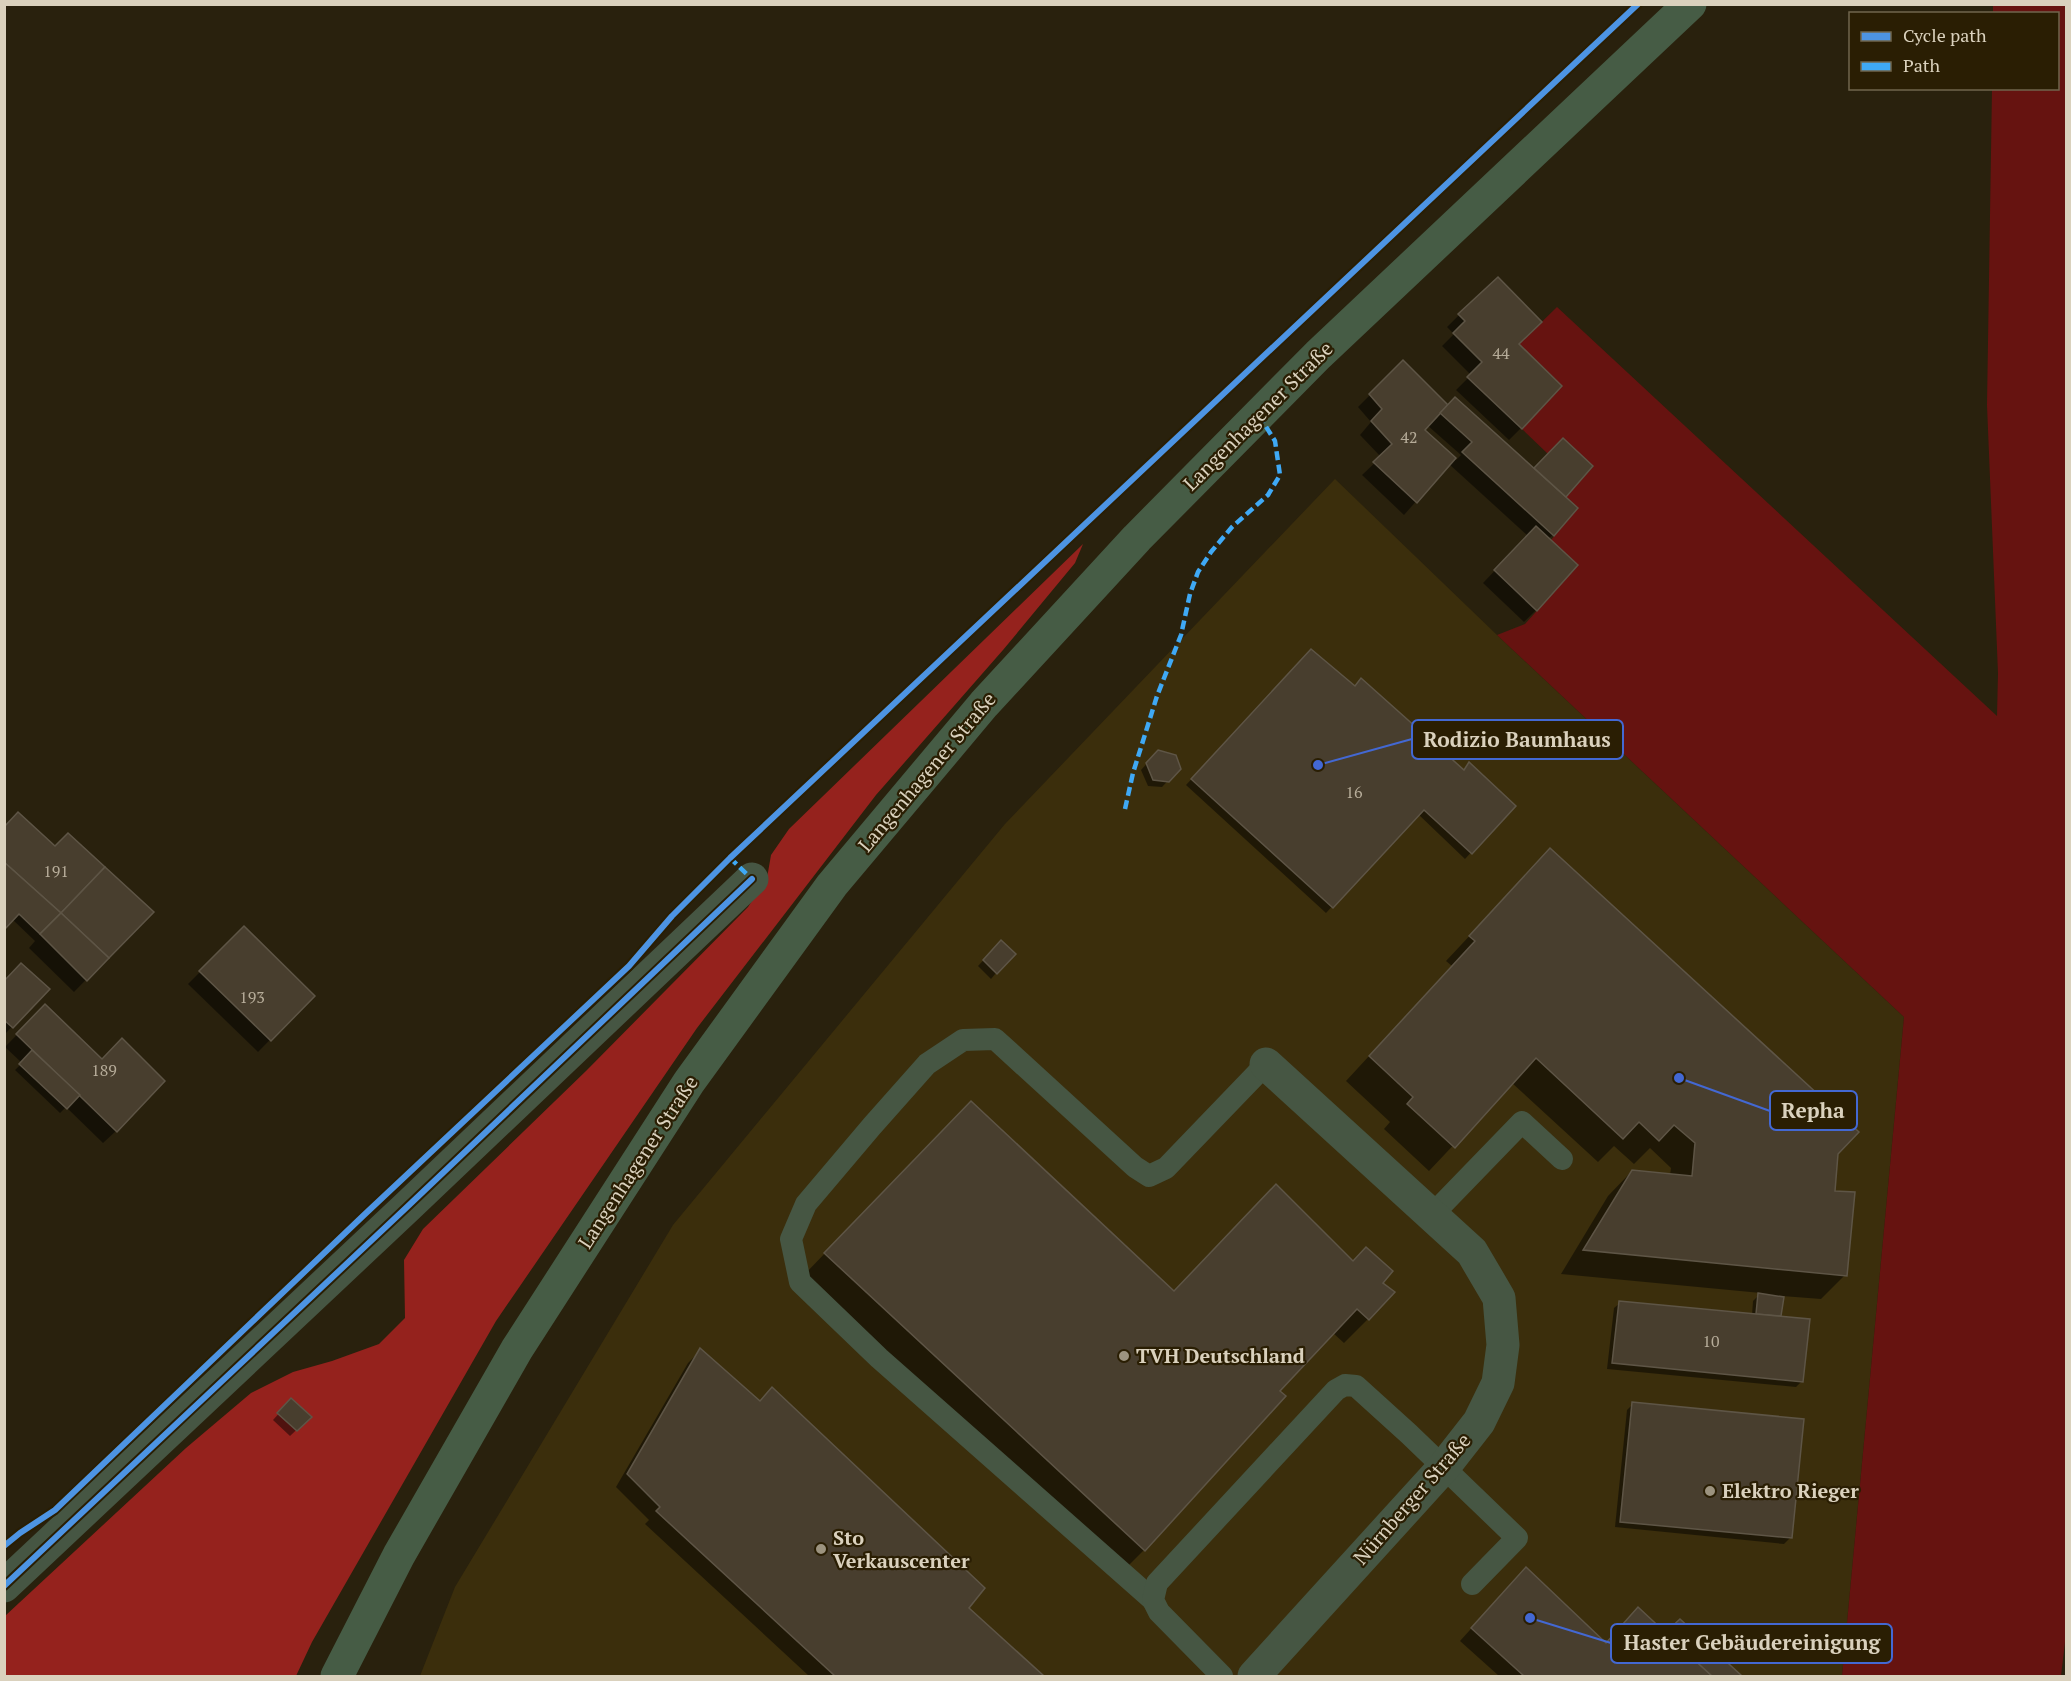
<svg xmlns="http://www.w3.org/2000/svg" width="2071" height="1681" viewBox="0 0 2071 1681" font-family="'PT Serif',serif">
	<style>
		.built { fill: #3b2e0c }
		.green { fill: #661310 }
		.forest { fill: #95221d }
		.shadow { fill: #0007; fill-rule: evenodd }
		.building { fill: #483e2e; stroke: #5e5546; stroke-width: 1.5 }
		.lines { fill: none; stroke-linecap: round; stroke-linejoin: round }
		.service { stroke: #465643; stroke-width: 22 }
		.minor { stroke: #465643; stroke-width: 33 }
		.secondary { stroke: #465c45; stroke-width: 33 }
		.quiet { stroke: #3fa9f5; stroke-width: 4.5; stroke-dasharray: 9 4.5; stroke-linecap: butt }
		.cycleway-casing { stroke: #2a1e03; stroke-width: 10 }
		.cycleway { stroke: #4d94e3; stroke-width: 6 }
		.poi-dot { fill: #9c937f; stroke: #2a1e03; stroke-width: 2 }
		.labels { text-anchor: middle; stroke-width: 4.5; stroke-linejoin: round; paint-order: stroke }
		.number-label { font-size: 16px; fill: #b6ac99 }
		.street-label { font-size: 20px; fill: #dad1bd; stroke: #2a1e03 }
		.poi-label { font-size: 20px; font-weight: bold; fill: #dad1bd; stroke: #2a1e03; text-anchor: start }
		.leader { fill: none; stroke: #4368d3; stroke-width: 2 }
		.callout-dot { fill: #4368d3; stroke: #2a1e03; stroke-width: 2 }
		.callout { fill: #2a1e03; stroke: #4368d3; stroke-width: 2 }
		.callout-label { font-size: 21px; text-anchor: middle; font-weight: bold; fill: #dad1bd }
	</style>
	<rect width="100%" height="100%" fill="#29210d"/>
	<polygon class="built" points="1335,479 1497,635 1904,1017 1842,1676 420,1676 455,1587 673,1225 1005,824"/>
	<polygon class="green" points="1993,5 2066,5 2066,1634 2061,1676 1842,1676 1904,1017 1497,635 1525,624 1578,565 1551,540 1578,508 1566,497 1593,467 1563,439 1548,454 1522,429 1562,386 1519,344 1557,307 1997,716 1998,673 1987,405 1992,89 2058,88 2058,14 1993,13"/>
	<polygon class="forest" points="1083,544 1075,563 1003,650 876,795 697,1028 496,1321 312,1642 296,1676 5,1676 5,1616 186,1448 251,1393 293,1372 332,1361 379,1344 405,1318 404,1260 423,1229 586,1071 748,907 767,878 771,855 789,829"/>
	<g class="shadow">
		<polygon points="1459,315 1518,344 1521,428 1509,440 1456,390 1471,375 1442,346 1454,334 1447,327"/>
		<path d="M 1403,362 L 1447,407 L 1534,470 L 1563,440 L 1591,467 L 1564,497 L 1553,535 L 1548,539 L 1536,610 L 1524,622 L 1483,583 L 1528,536 L 1449,464 L 1404,515 L 1362,475 L 1381,457 L 1360,435 L 1371,422 L 1358,407 ZM 1427,425 L 1461,455 L 1456,460 L 1423,430 Z"/>
		<polygon points="1311,651 1354,688 1463,771 1469,764 1514,806 1465,859 1418,814 1326,913 1186,785"/>
		<polygon points="1152,758 1179,769 1162,787 1148,786 1141,770"/>
		<polygon points="55,848 152,912 74,992 29,948 35,941 12,919"/>
		<polygon points="1550,850 1837,1154 1833,1192 1845,1275 1821,1299 1782,1296 1779,1318 1802,1381 1796,1387 1607,1369 1614,1308 1620,1303 1752,1315 1753,1301 1761,1293 1561,1274 1608,1196 1632,1171 1670,1175 1671,1168 1650,1148 1634,1164 1614,1146 1598,1162 1512,1083 1429,1171 1384,1129 1390,1122 1346,1081 1452,966 1446,961"/>
		<polygon points="244,928 313,996 258,1052 188,984"/>
		<polygon points="995,948 996,973 991,979 978,966"/>
		<polygon points="4,982 47,989 6,1033 4,1031"/>
		<polygon points="45,1006 102,1061 116,1131 103,1143 66,1107 60,1113 15,1070 22,1063 5,1047"/>
		<polygon points="947,1127 1173,1293 1353,1263 1368,1319 1344,1343 1333,1333 1278,1391 1144,1550 1120,1574 801,1278"/>
		<polygon points="701,1350 967,1608 1042,1676 809,1676 645,1524 649,1520 616,1487 688,1363"/>
		<polygon points="291,1400 310,1417 290,1436 273,1420"/>
		<polygon points="1633,1404 1790,1538 1784,1544 1615,1527 1627,1410"/>
		<polygon points="1514,1581 1606,1644 1665,1635 1680,1621 1740,1676 1499,1676 1460,1641"/>
	</g>
	<g class="building">
		<polygon points="1498,277 1542,322 1519,344 1562,386 1522,429 1467,377 1482,362 1453,333 1465,321 1458,314"/>
		<polygon points="1403,360 1448,405 1425,430 1456,458 1417,503 1373,462 1392,444 1371,421 1382,409 1369,394"/>
		<polygon points="1455,397 1578,508 1554,536 1462,452 1472,442 1440,413"/>
		<polygon points="1563,438 1593,466 1566,497 1534,468"/>
		<polygon points="1536,526 1578,565 1537,611 1494,570"/>
		<polygon points="1311,649 1355,686 1361,678 1464,770 1469,762 1516,806 1472,854 1424,810 1333,908 1191,779"/>
		<polygon points="1158,750 1176,755 1181,769 1169,782 1153,780 1146,763"/>
		<polygon points="18,812 55,846 68,833 105,867 61,913 4,862 4,827"/>
		<polygon points="1550,848 1859,1132 1838,1154 1835,1191 1855,1192 1847,1276 1583,1250 1632,1170 1692,1176 1695,1143 1674,1125 1659,1141 1639,1122 1623,1139 1536,1058 1455,1148 1407,1104 1413,1097 1369,1056 1475,941 1469,936"/>
		<polygon points="4,862 61,913 40,934 19,914 4,930"/>
		<polygon points="105,867 154,912 109,958 61,913"/>
		<polygon points="61,913 109,958 87,981 40,934"/>
		<polygon points="244,926 315,996 271,1041 199,971"/>
		<polygon points="1001,940 1016,954 997,974 983,960"/>
		<polygon points="21,963 50,989 13,1028 4,1020 4,981"/>
		<polygon points="45,1004 102,1059 122,1038 165,1081 117,1132 16,1034"/>
		<polygon points="32,1050 80,1095 67,1109 19,1064"/>
		<polygon points="971,1101 1174,1291 1276,1184 1353,1261 1366,1247 1393,1271 1383,1283 1395,1292 1369,1320 1357,1309 1280,1391 1286,1396 1145,1551 824,1253"/>
		<polygon points="1758,1293 1784,1297 1781,1316 1756,1314"/>
		<polygon points="1619,1301 1810,1319 1803,1382 1612,1363"/>
		<polygon points="700,1348 760,1401 772,1387 985,1588 969,1608 1044,1676 835,1676 656,1511 660,1507 627,1474"/>
		<polygon points="291,1398 312,1417 297,1431 277,1413"/>
		<polygon points="1632,1402 1804,1419 1792,1538 1620,1522"/>
		<polygon points="1526,1567 1606,1643 1638,1607 1712,1676 1524,1676 1471,1628"/>
		<polygon points="1680,1619 1742,1676 1712,1676 1665,1633"/>
	</g>
	<g class="lines">
		<g class="service">
			<polyline points="1432,1215 1522,1122 1562,1159"/>
			<polyline points="1153,1600 879,1358 800,1282 791,1239 806,1204 872,1126 927,1064 963,1040 995,1039 1135,1167 1149,1176 1166,1168 1266,1064"/>
			<polyline points="1222,1676 1159,1612 1153,1600 1157,1583 1336,1390 1345,1385 1356,1386 1409,1434 1517,1538 1472,1584"/>
		</g>
		<g class="minor">
			<polyline points="4,1586 407,1207 752,879"/>
			<polyline points="1254,1676 1443,1468 1479,1422 1498,1383 1503,1345 1499,1298 1472,1252 1266,1064"/>
		</g>
		<polyline class="secondary" points="337,1676 399,1555 517,1349 689,1082 832,885 984,704 1137,538 1318,355 1690,4"/>
		<g class="quiet">
			<polyline points="1125,809 1133,773 1157,696 1181,635 1190,594 1198,572 1211,552 1232,527 1268,495 1280,475 1275,441 1258,414"/>
			<polyline points="730,858 752,879"/>
		</g>
		<defs>
			<g id="cycleway">
				<polyline points="4,1546 20,1533 55,1510 364,1215 629,966 672,916 730,858 1638,4"/>
				<polyline points="4,1586 407,1207 752,879"/>
			</g>
		</defs>
		<use href="#cycleway" class="cycleway-casing"/>
		<use href="#cycleway" class="cycleway"/>
	</g>
	<g class="poi-dot">
		<circle cx="1124" cy="1356" r="6"/>
		<circle cx="1710" cy="1491" r="6"/>
		<circle cx="821" cy="1549" r="6"/>
	</g>
	<g class="labels">
		<g class="number-label">
			<text x="1501" y="359">44</text>
			<text x="1409" y="443">42</text>
			<text x="1354" y="798">16</text>
			<text x="56" y="877">191</text>
			<text x="252" y="1003">193</text>
			<text x="104" y="1076">189</text>
			<text x="1711" y="1347">10</text>
		</g>
		<g class="street-label">
			<text transform="translate(1258 416) rotate(-45)" y="7">Langenhagener Straße</text>
			<text transform="translate(927 772) rotate(-50)" y="7">Langenhagener Straße</text>
			<text transform="translate(638 1162) rotate(-57)" y="7">Langenhagener Straße</text>
			<text transform="translate(1412 1499) rotate(-49)" y="7">Nürnberger Straße</text>
		</g>
		<g class="poi-label">
			<text x="1136" y="1363">TVH Deutschland</text>
			<text x="1722" y="1498">Elektro Rieger</text>
			<text x="833" y="1545">Sto<tspan x="833" dy="23">Verkauscenter</tspan></text>
		</g>
	</g>
	<path class="leader" d="M1318 765L1412 739M1679 1078L1770 1111M1530 1618L1611 1643"/>
	<g class="callout-dot">
		<circle cx="1318" cy="765" r="6"/>
		<circle cx="1679" cy="1078" r="6"/>
		<circle cx="1530" cy="1618" r="6"/>
	</g>
	<g class="callout">
		<rect x="1412" y="720" width="211" height="39" rx="6"/>
		<rect x="1770" y="1091" width="87" height="39" rx="6"/>
		<rect x="1611" y="1624" width="281" height="39" rx="6"/>
	</g>
	<g class="callout-label">
		<text x="1517" y="747">Rodizio Baumhaus</text>
		<text x="1813" y="1118">Repha</text>
		<text x="1752" y="1650">Haster Gebäudereinigung</text>
	</g>
	<rect width="2071" height="1681" fill="none" stroke="#dad1bd" stroke-width="12"/>
	<rect x="1849" y="12" width="210" height="78" fill="#2a1e03" stroke="#70664d" stroke-width="1.5"/>
	<rect x="1861" y="32" width="30" height="9" fill="#4d94e3" stroke="#70664d" stroke-width="1.5"/>
	<text x="1903" y="42" font-size="18" fill="#dad1bd">Cycle path</text>
	<rect x="1861" y="62" width="30" height="9" fill="#3fa9f5" stroke="#70664d" stroke-width="1.5"/>
	<text x="1903" y="72" font-size="18" fill="#dad1bd">Path</text>
</svg>
